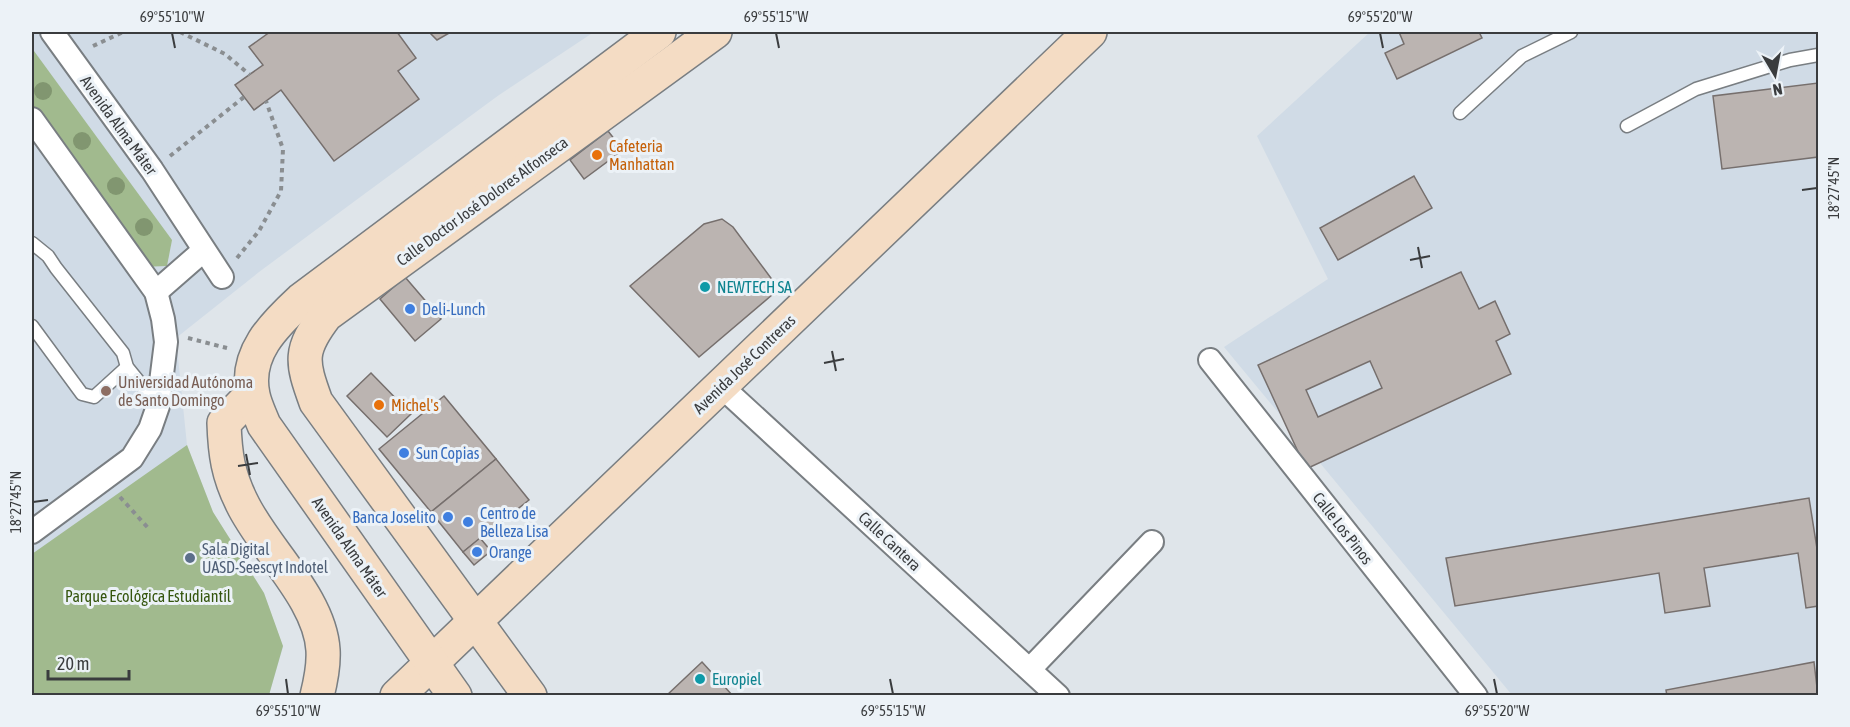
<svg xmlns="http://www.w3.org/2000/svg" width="1850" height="727" viewBox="0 0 1850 727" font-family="'Asap Condensed',sans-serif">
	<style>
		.built { fill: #d0dbe6 }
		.green { fill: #a1ba8e }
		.building { fill: #bbb4b1; stroke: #766f6d; stroke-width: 1.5; fill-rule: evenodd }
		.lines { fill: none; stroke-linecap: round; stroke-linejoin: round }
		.lane-casing { stroke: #797e82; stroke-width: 15 }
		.street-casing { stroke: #797e82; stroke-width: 26 }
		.secondary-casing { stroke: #797e82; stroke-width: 36 }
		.path { stroke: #8a8e91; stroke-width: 4; stroke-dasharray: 4.5 4.5; stroke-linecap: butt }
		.lane { stroke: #fff; stroke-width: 12 }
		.street { stroke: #fff; stroke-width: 22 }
		.secondary { stroke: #f4dcc4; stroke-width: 33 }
		.tree { fill: #819670 }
		.ticks { fill: none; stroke: #3a3c3e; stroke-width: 2 }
		.food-dot { fill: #e8710a; stroke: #ecf2f7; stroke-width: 2 }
		.culture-dot { fill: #0f9aa8; stroke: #ecf2f7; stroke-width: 2 }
		.shop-dot { fill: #3f7fe0; stroke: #ecf2f7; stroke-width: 2 }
		.education-dot { fill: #8d6e63; stroke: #ecf2f7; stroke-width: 2 }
		.service-dot { fill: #5c6f8a; stroke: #ecf2f7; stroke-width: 2 }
		.labels { text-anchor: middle; stroke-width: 6; stroke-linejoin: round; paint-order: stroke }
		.street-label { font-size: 16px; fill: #3a3c3e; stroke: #ecf2f7 }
		.food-label { font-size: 16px; fill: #c56008; stroke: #ecf2f7; text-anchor: start }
		.culture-label { font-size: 16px; fill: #0d838f; stroke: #ecf2f7; text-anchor: start }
		.shop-label { font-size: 16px; fill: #366cbe; stroke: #ecf2f7; text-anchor: start }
		.education-label { font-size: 16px; fill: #785e54; stroke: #ecf2f7; text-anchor: start }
		.service-label { font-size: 16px; fill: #4e5e75; stroke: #ecf2f7; text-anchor: start }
		.park-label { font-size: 16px; fill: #34550d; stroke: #ecf2f7 }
		.neatline { fill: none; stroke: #3a3c3e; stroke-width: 2 }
		.ticks-label { font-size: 15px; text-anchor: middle; fill: #3a3c3e }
	</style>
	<rect width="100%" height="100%" fill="#dfe5ea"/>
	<g class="built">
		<polygon points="32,32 594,32 499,95 363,195 259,272 176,338 187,445 213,512 264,593 283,647 269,695 32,695"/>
		<polygon points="1370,32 1818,32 1818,695 1512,695 1224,347 1328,279 1257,136"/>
	</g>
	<g class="green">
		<polygon points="32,51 34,51 172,240 167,266 141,267 32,116"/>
		<polygon points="187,445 213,512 264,593 283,646 269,695 32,695 32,554"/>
	</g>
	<g class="building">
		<polygon points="270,32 397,32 416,58 398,71 419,99 334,161 281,90 254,110 235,85 263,65 249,47"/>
		<polygon points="429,32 451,32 437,40"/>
		<polygon points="1399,32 1479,32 1482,38 1397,79 1385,53 1404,44"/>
		<polygon points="1818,83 1818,157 1722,169 1713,96"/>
		<polygon points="608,131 623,150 584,179 570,160"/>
		<polygon points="1414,176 1432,208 1338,260 1320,228"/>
		<polygon points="722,219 733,227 779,289 699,357 630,286 704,224"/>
		<path d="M 1461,272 L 1479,309 L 1495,301 L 1510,334 L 1496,341 L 1511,374 L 1306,469 L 1258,365 ZM 1370,361 L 1382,388 L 1318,417 L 1306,390 Z"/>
		<polygon points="405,277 441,319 415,341 380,299"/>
		<polygon points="371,373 411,414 387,437 347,396"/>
		<polygon points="444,396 496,459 431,512 379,449"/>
		<polygon points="496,459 529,500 463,552 431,512"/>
		<polygon points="1809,498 1818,555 1818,606 1806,608 1798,553 1704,568 1710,606 1665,613 1659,573 1455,606 1446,558"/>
		<polygon points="480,538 491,551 474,565 463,552"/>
		<polygon points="702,662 733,696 666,696"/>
		<polygon points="1814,662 1818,696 1667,696 1666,690"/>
	</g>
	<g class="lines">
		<defs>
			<g id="lane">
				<polyline points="1460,113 1522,56 1571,32"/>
				<polyline points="1627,126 1696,89 1790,60 1818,55"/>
				<polyline points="32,243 48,256 56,268 123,353 127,367 157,404"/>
				<polyline points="32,326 82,394 94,397 127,367"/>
			</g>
			<g id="street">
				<polyline points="52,32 152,170 222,277"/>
				<polyline points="32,119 156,292 163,319 166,342 158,406 150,429 132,458 32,532"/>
				<polyline points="156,292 203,251"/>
				<polyline points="1210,360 1476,696"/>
				<polyline points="721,386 1058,696"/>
				<polyline points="1030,669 1152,542"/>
			</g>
			<g id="secondary">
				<path d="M 252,394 L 224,423 C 225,454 228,475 242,503 C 264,549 320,598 323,650 C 324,666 321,680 317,696"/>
				<polyline points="397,696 1090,32"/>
				<path d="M 455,696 L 264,425 C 260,415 255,405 253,395 C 244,354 274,325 301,300 L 659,32"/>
				<path d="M 530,696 L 316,402 C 301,361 299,350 326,315 L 715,32"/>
			</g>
		</defs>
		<use href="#lane" class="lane-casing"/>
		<use href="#street" class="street-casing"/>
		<use href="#secondary" class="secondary-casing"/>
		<g class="path">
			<polyline points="180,32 225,54 250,75"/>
			<polyline points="93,46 123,32"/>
			<polyline points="170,156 244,97"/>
			<polyline points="237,258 259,231 281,191 283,149 266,101"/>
			<polyline points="188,338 227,348"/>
			<polyline points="120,497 149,529"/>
		</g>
		<use href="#lane" class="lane"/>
		<use href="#street" class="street"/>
		<use href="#secondary" class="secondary"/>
	</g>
	<g class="tree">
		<circle cx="43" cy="91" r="9"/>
		<circle cx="82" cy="141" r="9"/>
		<circle cx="116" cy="186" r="9"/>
		<circle cx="144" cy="227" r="9"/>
	</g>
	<path class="ticks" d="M 172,33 L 175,48M 776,33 L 779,48M 1380,33 L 1383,48M 1802,190 L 1817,188M 1418,247 L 1422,268M 1410,260 L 1430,256M 832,351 L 836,371M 824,363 L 844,359M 246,454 L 250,475M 238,466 L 258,463M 33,502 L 48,500M 286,679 L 288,694M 890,679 L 893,694M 1494,679 L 1497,694"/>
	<g class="food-dot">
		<circle cx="597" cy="155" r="6"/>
		<circle cx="379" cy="405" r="6"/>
	</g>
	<g class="culture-dot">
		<circle cx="705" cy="287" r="6"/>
		<circle cx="700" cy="679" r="6"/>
	</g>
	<g class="shop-dot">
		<circle cx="410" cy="309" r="6"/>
		<circle cx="404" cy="453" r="6"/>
		<circle cx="448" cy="517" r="6"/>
		<circle cx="468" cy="522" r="6"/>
		<circle cx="477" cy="552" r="6"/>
	</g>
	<circle class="education-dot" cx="106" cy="391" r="6"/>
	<circle class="service-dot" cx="190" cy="558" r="6"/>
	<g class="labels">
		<g class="street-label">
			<text transform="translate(119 125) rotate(54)" y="6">Avenida Alma Máter</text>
			<text transform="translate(482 201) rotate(-36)" y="6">Calle Doctor José Dolores Alfonseca</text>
			<text transform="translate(744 364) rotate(-44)" y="6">Avenida José Contreras</text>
			<text transform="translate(1343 528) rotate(52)" y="6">Calle Los Pinos</text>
			<text transform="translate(890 541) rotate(43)" y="6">Calle Cantera</text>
			<text transform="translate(350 547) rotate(55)" y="6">Avenida Alma Máter</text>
		</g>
		<g class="food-label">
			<text x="609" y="152">Cafeteria<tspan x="609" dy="18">Manhattan</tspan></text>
			<text x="391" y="411">Michel's</text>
		</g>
		<g class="culture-label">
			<text x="717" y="293">NEWTECH SA</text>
			<text x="712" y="685">Europiel</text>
		</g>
		<g class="shop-label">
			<text x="422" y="315">Deli-Lunch</text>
			<text x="416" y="459">Sun Copias</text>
			<text x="480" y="519">Centro de<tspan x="480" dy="18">Belleza Lisa</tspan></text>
			<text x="436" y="523" text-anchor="end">Banca Joselito</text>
			<text x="489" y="558">Orange</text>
		</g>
		<g class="education-label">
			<text x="118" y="388">Universidad Autónoma<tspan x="118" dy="18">de Santo Domingo</tspan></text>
		</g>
		<g class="service-label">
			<text x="202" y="555">Sala Digital<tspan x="202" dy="18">UASD-Seescyt Indotel</tspan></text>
		</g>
		<g class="park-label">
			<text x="148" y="602">Parque Ecológica Estudiantíl</text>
		</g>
	</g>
	<rect width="1850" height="727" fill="none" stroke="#ecf2f7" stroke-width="66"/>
	<g transform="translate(1775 75) rotate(170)" stroke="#ecf2f7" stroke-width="4.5" paint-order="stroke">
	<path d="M0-4.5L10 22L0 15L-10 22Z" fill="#3a3c3e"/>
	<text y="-9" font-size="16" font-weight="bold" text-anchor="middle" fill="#3a3c3e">N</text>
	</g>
	<path d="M48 670v9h81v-9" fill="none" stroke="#3a3c3e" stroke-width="3"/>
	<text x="57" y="670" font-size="18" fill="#3a3c3e" stroke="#ecf2f7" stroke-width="4.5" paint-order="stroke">20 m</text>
	<rect x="33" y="33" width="1784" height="661" class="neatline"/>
	<g class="ticks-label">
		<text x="172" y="22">69°55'10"W</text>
		<text x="776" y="22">69°55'15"W</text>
		<text x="1380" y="22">69°55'20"W</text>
		<text transform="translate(1834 188) rotate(-90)" y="5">18°27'45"N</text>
		<text transform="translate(16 502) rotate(-90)" y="5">18°27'45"N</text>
		<text x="288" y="716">69°55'10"W</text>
		<text x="893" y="716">69°55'15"W</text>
		<text x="1497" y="716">69°55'20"W</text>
	</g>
</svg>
